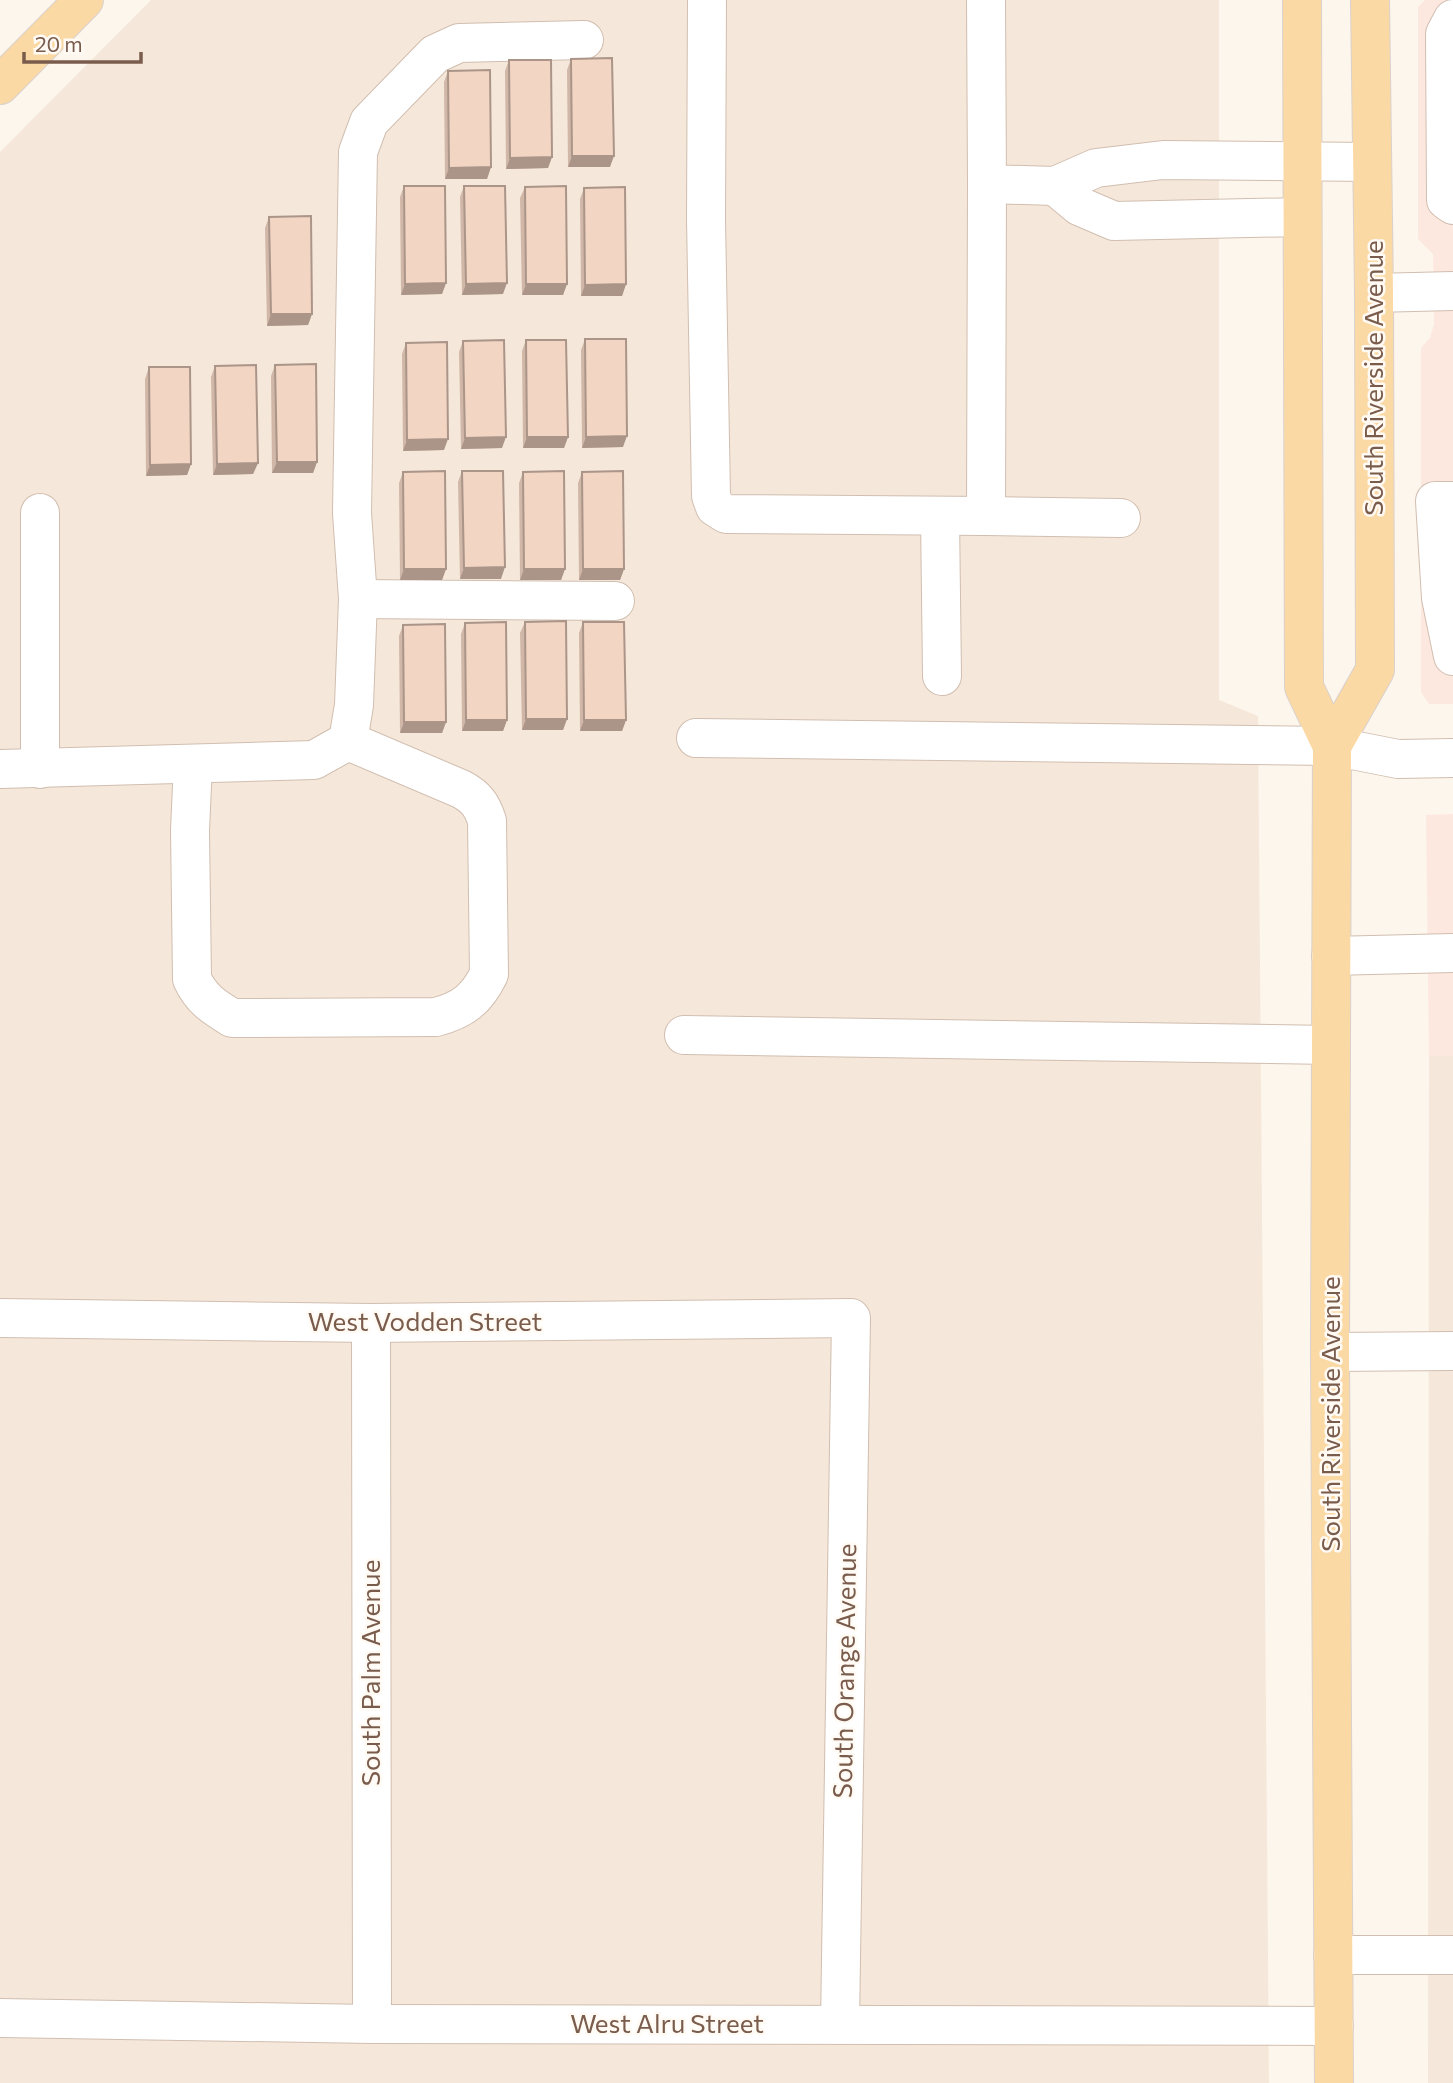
<svg xmlns="http://www.w3.org/2000/svg" width="1453" height="2083" viewBox="0 0 1453 2083" font-family="Commissioner,sans-serif">
	<style>
		.residential { fill: #f5e8da }
		.commercial { fill: #fde8e0 }
		.lines { fill: none; stroke-linecap: round; stroke-linejoin: round }
		.minor-casing { stroke: #d1beb0; stroke-width: 40 }
		.major-casing { stroke: #dad1cd; stroke-width: 40 }
		.minor { stroke: #fff; stroke-width: 38 }
		.major { stroke: #fbd9a5; stroke-width: 38 }
		.wall { fill: #d1b7a8 }
		.shaded-wall { fill: #aa9588 }
		.building { fill: #f3d5c3; stroke: #aa9588; stroke-width: 2 }
		.labels { text-anchor: middle; stroke-width: 5; stroke-linejoin: round; paint-order: stroke }
		.street-label { font-size: 26px; fill: #7a5c4d; stroke: #fffaf3 }
	</style>
	<rect width="100%" height="100%" fill="#fdf6ec"/>
	<g class="residential">
		<polygon points="151,0 1219,0 1219,700 1258,716 1269,2083 0,2083 0,152"/>
		<polygon points="1429,1056 1453,1056 1453,2083 1428,2083"/>
	</g>
	<g class="commercial">
		<polygon points="1425,0 1453,0 1453,704 1429,704 1421,692 1421,348 1430,338 1434,324 1433,254 1418,239 1418,7"/>
		<polygon points="1453,814 1453,1056 1429,1056 1426,815"/>
	</g>
	<g class="lines">
		<defs>
			<g id="minor">
				<polyline points="707,0 706,219 711,496 715,507 726,514 986,516 987,184"/>
				<polyline points="986,0 987,184 1055,186 1096,168 1163,160 1372,162"/>
				<polyline points="1453,19 1445,34 1446,200 1453,205"/>
				<polyline points="1055,186 1079,206 1114,221 1301,217"/>
				<polyline points="1374,293 1453,291"/>
				<polyline points="1453,501 1435,501 1441,598 1453,656"/>
				<polyline points="40,513 40,769"/>
				<polyline points="940,516 942,676"/>
				<polyline points="986,516 1121,518"/>
				<polyline points="358,599 615,601"/>
				<polyline points="696,738 1332,746 1398,759 1453,758"/>
				<path d="M 193,764 L 190,830 L 192,979 C 201,999 214,1007 232,1018 L 436,1017 C 463,1010 477,999 489,974 L 487,821 C 482,805 476,797 461,789 L 348,741"/>
				<polyline points="0,769 314,760 348,741 354,705 358,599 352,513 358,152 369,122 435,54 459,43 584,40"/>
				<polyline points="1331,956 1453,953"/>
				<polyline points="684,1035 1331,1045"/>
				<polyline points="0,1318 371,1323 851,1318 840,2024"/>
				<polyline points="371,1323 372,2024"/>
				<polyline points="1330,1352 1453,1351"/>
				<polyline points="1333,1955 1453,1955"/>
				<polyline points="0,2018 372,2024 1334,2026"/>
			</g>
			<g id="major">
				<polyline points="1302,0 1304,687 1332,746 1330,1352 1334,2083"/>
				<polyline points="0,85 84,0"/>
				<polyline points="1332,746 1375,670 1374,293 1370,0"/>
			</g>
		</defs>
		<use href="#minor" class="minor-casing"/>
		<use href="#major" class="major-casing"/>
		<use href="#minor" class="minor"/>
		<use href="#major" class="major"/>
	</g>
	<g class="wall">
		<polygon points="571,59 610,167 568,167 567,70"/>
		<polygon points="509,60 552,157 548,168 506,169 505,71"/>
		<polygon points="448,71 491,167 487,179 445,179 444,82"/>
		<polygon points="404,186 446,283 442,294 401,295 400,197"/>
		<polygon points="464,186 503,294 462,295 460,197"/>
		<polygon points="525,187 567,284 563,295 522,295 520,198"/>
		<polygon points="584,188 626,284 622,296 581,296 580,199"/>
		<polygon points="269,217 312,314 308,325 267,326 265,228"/>
		<polygon points="585,339 623,447 582,448 581,350"/>
		<polygon points="526,340 568,437 564,448 523,448 522,351"/>
		<polygon points="463,341 502,448 461,449 459,352"/>
		<polygon points="406,343 444,450 403,451 402,354"/>
		<polygon points="275,365 317,462 313,473 272,473 271,376"/>
		<polygon points="215,366 258,463 253,474 213,475 211,377"/>
		<polygon points="149,367 191,464 187,475 146,476 145,379"/>
		<polygon points="462,471 501,579 460,579 458,482"/>
		<polygon points="403,472 446,569 442,580 400,580 399,483"/>
		<polygon points="523,472 565,569 561,580 520,580 519,483"/>
		<polygon points="582,472 624,569 620,580 579,580 578,483"/>
		<polygon points="525,622 567,719 563,730 522,730 520,633"/>
		<polygon points="583,622 626,720 622,731 580,731 579,633"/>
		<polygon points="465,623 507,720 503,731 462,731 461,634"/>
		<polygon points="403,625 446,722 442,733 400,733 399,636"/>
	</g>
	<g class="shaded-wall">
		<polygon points="572,156 614,156 610,167 568,167"/>
		<polygon points="552,157 548,168 506,169 510,158"/>
		<polygon points="491,167 487,179 445,179 449,168"/>
		<polygon points="446,283 442,294 401,295 405,284"/>
		<polygon points="507,283 503,294 462,295 466,284"/>
		<polygon points="526,284 567,284 563,295 522,295"/>
		<polygon points="626,284 622,296 581,296 585,285"/>
		<polygon points="271,314 312,314 308,325 267,326"/>
		<polygon points="627,436 623,447 582,448 586,437"/>
		<polygon points="506,437 502,448 461,449 465,438"/>
		<polygon points="527,437 568,437 564,448 523,448"/>
		<polygon points="448,439 444,450 403,451 407,440"/>
		<polygon points="277,462 317,462 313,473 272,473"/>
		<polygon points="258,463 253,474 213,475 217,464"/>
		<polygon points="191,464 187,475 146,476 150,465"/>
		<polygon points="505,567 501,579 460,579 464,568"/>
		<polygon points="404,569 446,569 442,580 400,580"/>
		<polygon points="524,569 565,569 561,580 520,580"/>
		<polygon points="583,569 624,569 620,580 579,580"/>
		<polygon points="526,719 567,719 563,730 522,730"/>
		<polygon points="466,720 507,720 503,731 462,731"/>
		<polygon points="584,720 626,720 622,731 580,731"/>
		<polygon points="404,722 446,722 442,733 400,733"/>
	</g>
	<g class="building">
		<polygon points="612,58 614,156 572,156 571,59"/>
		<polygon points="509,60 551,60 552,157 510,158"/>
		<polygon points="490,70 491,167 449,168 448,71"/>
		<polygon points="404,186 445,186 446,283 405,284"/>
		<polygon points="464,186 505,186 507,283 466,284"/>
		<polygon points="566,186 567,284 526,284 525,187"/>
		<polygon points="625,187 626,284 585,285 584,188"/>
		<polygon points="311,216 312,314 271,314 269,217"/>
		<polygon points="585,339 626,339 627,436 586,437"/>
		<polygon points="504,340 506,437 465,438 463,341"/>
		<polygon points="526,340 566,340 568,437 527,437"/>
		<polygon points="447,342 448,439 407,440 406,343"/>
		<polygon points="316,364 317,462 277,462 275,365"/>
		<polygon points="256,365 258,463 217,464 215,366"/>
		<polygon points="149,367 190,367 191,464 150,465"/>
		<polygon points="445,471 446,569 404,569 403,472"/>
		<polygon points="462,471 503,471 505,567 464,568"/>
		<polygon points="564,471 565,569 524,569 523,472"/>
		<polygon points="623,471 624,569 583,569 582,472"/>
		<polygon points="566,621 567,719 526,719 525,622"/>
		<polygon points="506,622 507,720 466,720 465,623"/>
		<polygon points="583,622 624,622 626,720 584,720"/>
		<polygon points="445,624 446,722 404,722 403,625"/>
	</g>
	<g class="labels">
		<g class="street-label">
			<text transform="translate(1374 378) rotate(-90)" y="9">South Riverside Avenue</text>
			<text x="425" y="1331">West Vodden Street</text>
			<text transform="translate(1331 1414) rotate(-90)" y="9">South Riverside Avenue</text>
			<text transform="translate(845 1671) rotate(-89)" y="9">South Orange Avenue</text>
			<text transform="translate(371 1673) rotate(-90)" y="9">South Palm Avenue</text>
			<text x="667" y="2033">West Alru Street</text>
		</g>
	</g>
	<path d="M24 52v10h117v-10" fill="none" stroke="#7a5c4d" stroke-width="3.5"/>
	<text x="35" y="52" font-size="21" fill="#7a5c4d" stroke="#fffaf3" stroke-width="5" paint-order="stroke">20 m</text>
</svg>
